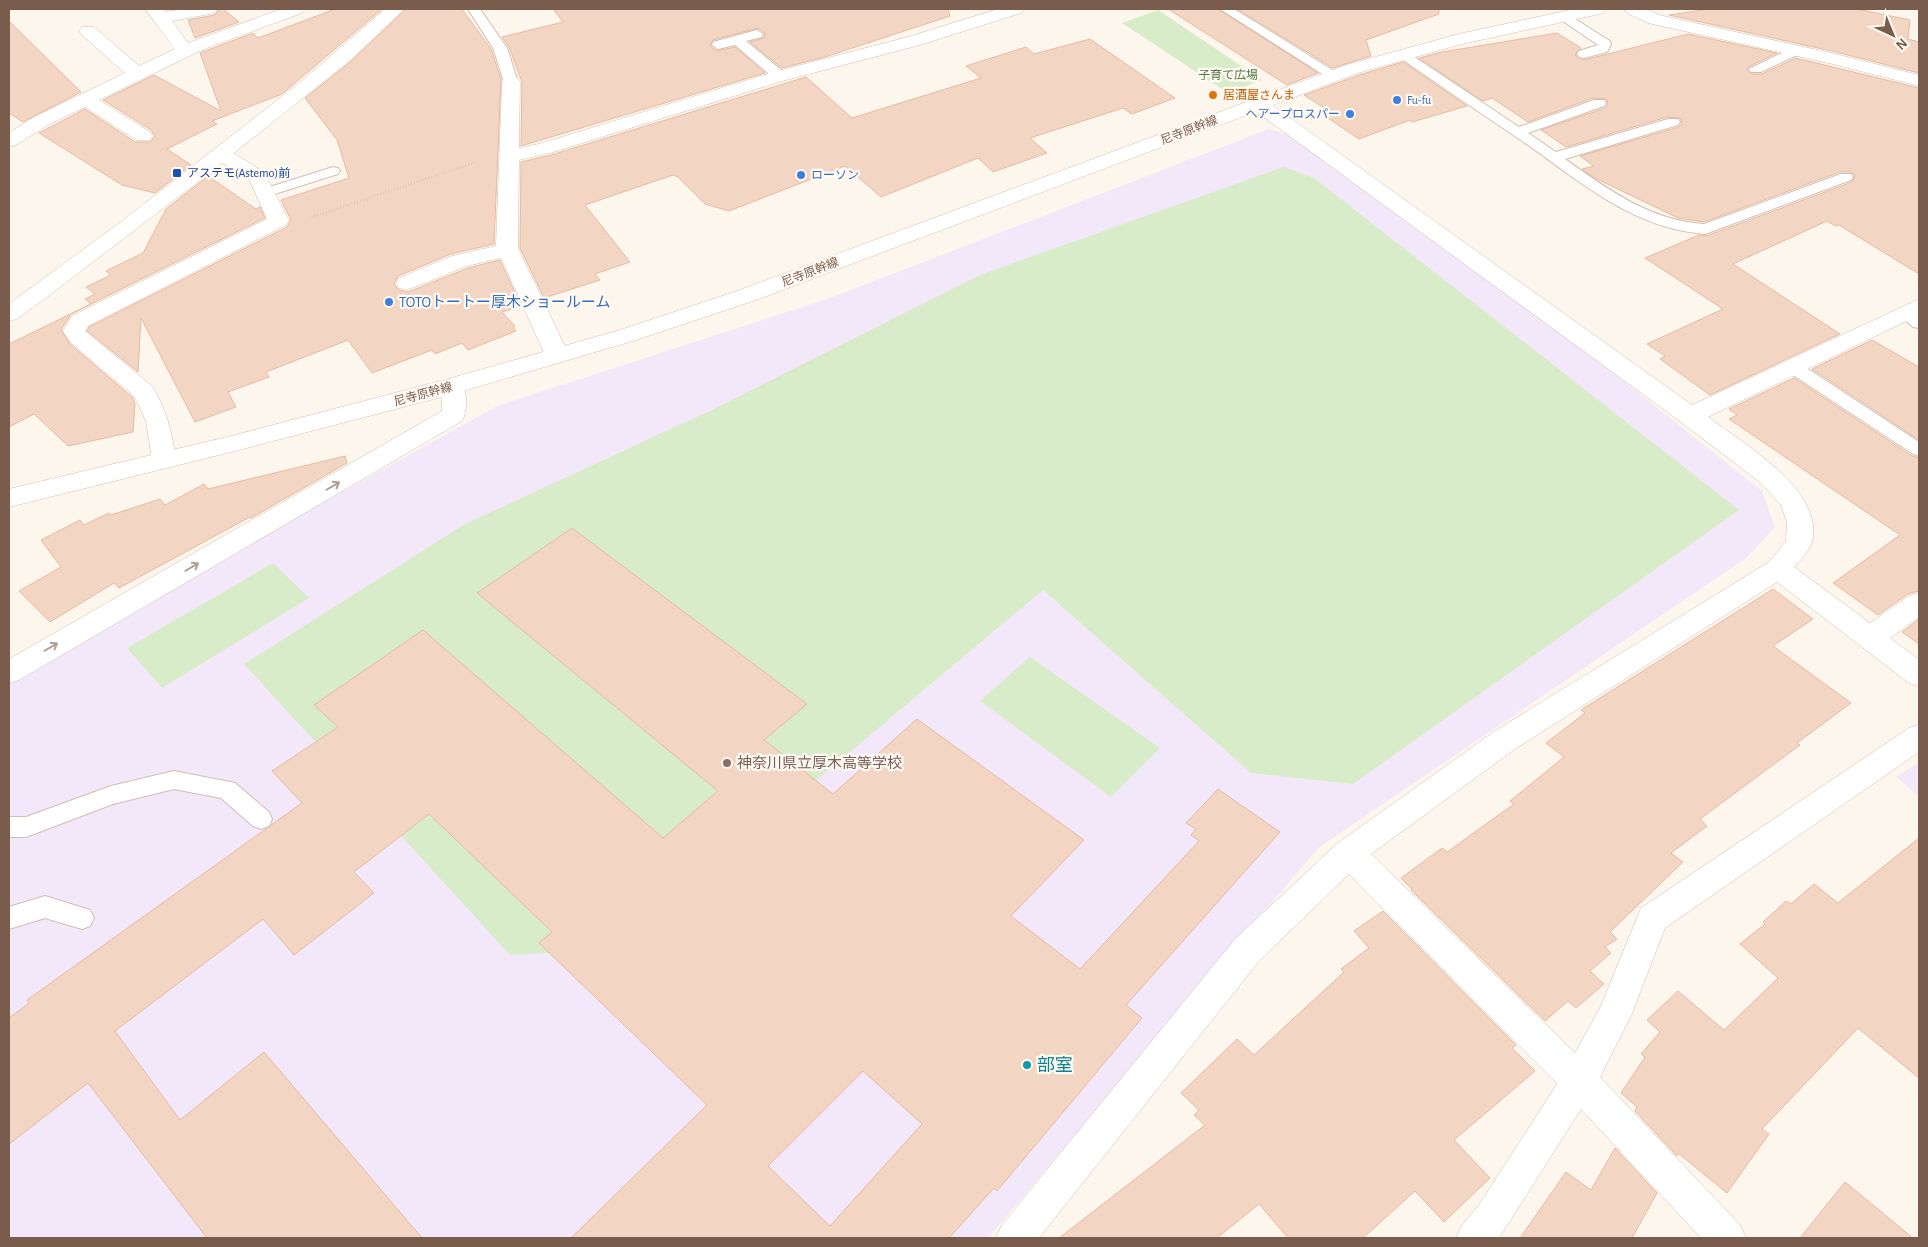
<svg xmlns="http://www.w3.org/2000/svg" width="1928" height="1247" viewBox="0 0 1928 1247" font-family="'Alegreya Sans','Noto Sans JP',sans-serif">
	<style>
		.education { fill: #f3e8fa }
		.green { fill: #d8ecc9 }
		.building { fill: #f3d5c3; stroke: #e6bba3; fill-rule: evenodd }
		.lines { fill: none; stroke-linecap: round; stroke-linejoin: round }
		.lane-casing { stroke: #d1beb0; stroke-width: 2 }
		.street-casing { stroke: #d1beb0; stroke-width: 1 }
		.secondary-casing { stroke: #d6c0b0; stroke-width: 1 }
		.path { stroke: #d9b8a5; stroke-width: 2.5; stroke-dasharray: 0.5 2.5; stroke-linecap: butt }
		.lane { fill: #fff; fill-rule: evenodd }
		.street { fill: #fff; fill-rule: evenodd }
		.secondary { fill: #fff; fill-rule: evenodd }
		.oneway { stroke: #af9d94 }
		.food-dot { fill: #e8710a; stroke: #fffaf3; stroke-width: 2 }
		.shop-dot { fill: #3f7fe0; stroke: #fffaf3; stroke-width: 2 }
		.transit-dot { fill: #1a4fb4; stroke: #fffaf3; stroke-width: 2 }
		.education-dot { fill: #8d6e63; stroke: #fffaf3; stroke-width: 2 }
		.culture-dot { fill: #0f9aa8; stroke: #fffaf3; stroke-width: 2 }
		.labels { text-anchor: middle; stroke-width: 4.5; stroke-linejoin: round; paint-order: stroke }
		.far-park-label { font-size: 12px; fill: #537a41; stroke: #fffaf3 }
		.far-food-label { font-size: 12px; fill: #c56008; stroke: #fffaf3; text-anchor: start }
		.far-shop-label { font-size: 12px; fill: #366cbe; stroke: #fffaf3; text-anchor: start }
		.far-street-label { font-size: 12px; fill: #7a5c4d; stroke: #fffaf3 }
		.far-transit-label { font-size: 12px; fill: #164399; stroke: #fffaf3; text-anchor: start }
		.shop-label { font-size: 15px; fill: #366cbe; stroke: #fffaf3; text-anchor: start }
		.education-label { font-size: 15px; fill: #785e54; stroke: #fffaf3; text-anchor: start }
		.near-culture-label { font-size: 18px; fill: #0d838f; stroke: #fffaf3; text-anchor: start }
	</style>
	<rect width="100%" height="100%" fill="#fdf6ec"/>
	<g class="education">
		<polygon points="1269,129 1304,139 1509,290 1762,491 1775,527 1746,558 1318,848 988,1238 9,1238 9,677 497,406 830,298"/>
		<polygon points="1919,762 1919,797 1896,777"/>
	</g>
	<g class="green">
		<polygon points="1158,10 1262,80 1228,93 1122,23"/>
		<polygon points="1283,167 1314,178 1739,510 1353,784 1251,773 1043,590 615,949 510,955 244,664 465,524 714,409 980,275"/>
		<polygon points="273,563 309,598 162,688 127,648"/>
		<polygon points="1030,657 1160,748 1111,797 980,701"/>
	</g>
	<g class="building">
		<polygon points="219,9 223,9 239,22 195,38 188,20 215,15"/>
		<polygon points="335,9 382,9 282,94 212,121 217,124 167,149 191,165 155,193 122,185 39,133 85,109 135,142 150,142 155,136 151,130 103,100 154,75 221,111 200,53 253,33 258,38"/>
		<polygon points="406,9 462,9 491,49 501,79 494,244 451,254 398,276 394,284 399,290 408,292 468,268 500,260 521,306 502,312 515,326 513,327 516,331 468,350 462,343 435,354 432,350 372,373 348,340 266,372 269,377 228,392 236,407 195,422 141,318 138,372 87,331 89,327 287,227 291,220 281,200 349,178 337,140 305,98 349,63"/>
		<polygon points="553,9 948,9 950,16 825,57 782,68 750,42 764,38 765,33 758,28 713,40 710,46 717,51 735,47 765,73 521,146 522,82 509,47 502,37 563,22"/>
		<polygon points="1168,9 1218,9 1318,73 1287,85"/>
		<polygon points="1237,9 1439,9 1439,14 1366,40 1371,56 1333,68"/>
		<polygon points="1709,9 1857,9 1910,20 1908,39 1919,42 1919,73 1836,52 1669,15"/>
		<polygon points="9,21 81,92 23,122 9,113"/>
		<polygon points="1557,33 1581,48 1575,55 1584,60 1688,34 1777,53 1748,67 1747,70 1751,74 1762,74 1796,58 1919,88 1919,274 1839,225 1836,226 1827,221 1733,264 1840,334 1710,395 1660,359 1665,356 1647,344 1723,309 1645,258 1699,235 1706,236 1852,182 1855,176 1851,172 1840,172 1704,222 1678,218 1597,179 1582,169 1594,166 1580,156 1679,127 1682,123 1680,118 1667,117 1566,147 1541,130 1605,108 1608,104 1606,99 1593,98 1528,122 1492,98 1483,101 1419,58 1442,52"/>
		<polygon points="1090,39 1175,98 1132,114 1123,108 1030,138 1047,153 993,172 978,158 881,197 845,166 729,211 705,204 678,177 673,175 585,205 630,262 595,274 600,280 544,298 520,248 521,162 551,155 806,77 852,118 981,78 966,66 1026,47 1034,54"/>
		<polygon points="1403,62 1467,106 1412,122 1410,120 1359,139 1319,112 1326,109 1304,95 1359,75"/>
		<polygon points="208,176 256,209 260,207 265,218 71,314 61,330 70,344 132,397 135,403 133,432 68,446 34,414 9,427 9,344 91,304 85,299 95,294 86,287 111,275 106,271 143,253 166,209"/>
		<polygon points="1872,340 1919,367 1919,440 1812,369"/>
		<polygon points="1794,378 1912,456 1919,458 1919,591 1908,594 1878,615 1833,583 1900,535 1729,419 1737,415 1729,409"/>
		<polygon points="345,456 347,463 251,518 250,517 119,588 114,583 50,622 19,591 61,567 41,540 80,520 84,525 109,513 111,515 160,499 165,505 204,484 208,489"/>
		<path d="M 572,528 L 807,704 L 764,740 L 833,794 L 917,719 L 1084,840 L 1011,916 L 1080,969 L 1199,841 L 1191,835 L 1196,829 L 1186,823 L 1218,789 L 1280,832 L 1126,1005 L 1142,1018 L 997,1191 L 994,1188 L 949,1238 L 571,1238 L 707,1105 L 539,943 L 552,932 L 429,814 L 354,872 L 374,893 L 294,955 L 263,919 L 115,1031 L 180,1120 L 264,1052 L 422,1238 L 207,1238 L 88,1083 L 9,1144 L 9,1018 L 29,1003 L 27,1000 L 302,803 L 272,771 L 338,727 L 314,705 L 423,630 L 663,838 L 718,791 L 477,593 ZM 863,1071 L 922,1124 L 830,1226 L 768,1166 Z"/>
		<polygon points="1773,589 1813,619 1773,646 1851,703 1797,743 1800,745 1700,819 1707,826 1671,853 1683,862 1610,932 1617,939 1605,947 1611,953 1590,971 1604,984 1576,1008 1568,1001 1545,1021 1411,890 1412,889 1401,878 1442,848 1447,852 1514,804 1510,801 1564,757 1546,743 1585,713 1581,710"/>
		<polygon points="1919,619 1919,644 1902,632"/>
		<polygon points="1919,838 1919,1078 1858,1028 1762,1129 1769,1134 1727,1193 1678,1153 1677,1156 1635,1111 1637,1107 1621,1093 1645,1057 1641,1054 1660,1032 1647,1020 1678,991 1724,1030 1778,978 1740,944 1765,924 1763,922 1786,901 1791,904 1814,884 1838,903"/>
		<polygon points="1383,911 1516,1045 1512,1048 1535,1071 1454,1140 1490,1178 1444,1222 1415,1191 1363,1238 1288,1238 1259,1204 1217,1238 1059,1238 1205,1125 1194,1115 1199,1110 1181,1093 1237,1039 1254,1055 1344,972 1341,969 1369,948 1354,931"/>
		<polygon points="1615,1148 1657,1193 1632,1238 1520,1238 1566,1172 1591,1190"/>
		<polygon points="1845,1182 1913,1238 1800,1238"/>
	</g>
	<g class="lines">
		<defs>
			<g id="lane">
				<polygon points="468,9 480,9 507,48 518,82 516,85 511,86 504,82 493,48"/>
				<polygon points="1220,9 1234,9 1342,76 1335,80 1330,79"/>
				<polygon points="1564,12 1610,41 1611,44 1607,52 1584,58 1579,57 1577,54 1579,51 1598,45 1560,19 1558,16"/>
				<polygon points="757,30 763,34 762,37 746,41 785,73 787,76 785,79 775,79 735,45 718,49 712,45 713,42"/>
				<polygon points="1794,47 1799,48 1801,51 1799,54 1761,72 1751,72 1749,69"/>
				<path d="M 1404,50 L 1519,127 L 1594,100 L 1604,100 L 1606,103 L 1604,106 L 1528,133 L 1556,152 L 1668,119 L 1678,119 L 1680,122 L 1678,125 L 1565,159 C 1607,189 1651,221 1704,224 L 1841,174 L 1851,174 L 1853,177 L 1851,180 L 1705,234 C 1635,229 1583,184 1528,145 C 1485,116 1442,87 1399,57 L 1397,54 L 1399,51 Z"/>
				<polygon points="333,167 338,168 340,171 338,174 265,197 258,193 260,190"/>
				<polygon points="1905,309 1919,316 1919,328 1913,327 1897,314 1899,310"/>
				<polygon points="1793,362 1799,363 1919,442 1919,456 1913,454 1787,371 1785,367 1787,363"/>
				<polygon points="174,771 235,783 269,812 272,819 269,826 261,829 253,826 221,798 174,789 113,804 26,837 9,837 9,817 26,817 111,786"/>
				<polygon points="45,896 90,910 94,918 90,926 82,929 45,918 9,929 9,907"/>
			</g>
			<g id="street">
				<polygon points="145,9 163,9 165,12 183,9 217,9 215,13 172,21 188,43 281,9 305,9 302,13 204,49 99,100 150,132 153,136 150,140 136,140 85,107 48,125 16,145 9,147 9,133 34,117 125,73 82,35 79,31 82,27 94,27 139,66 175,49"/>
				<polygon points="998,9 1024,9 1021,13 920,45 786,80 550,153 519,160 518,248 569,355 565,360 557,362 549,360 545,355 501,258 467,266 407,290 399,288 396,283 399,278 452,256 496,246 502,82 504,78 518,78 520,82 519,148 539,144 774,72 908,37"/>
				<polygon points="1624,9 1646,9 1659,15 1836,54 1919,75 1919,86 1833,64 1648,23 1627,13"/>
				<path d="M 1258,98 L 1265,100 L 1692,405 L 1919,299 L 1919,315 L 1708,417 C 1742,443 1825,490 1812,542 C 1810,551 1800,560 1794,567 L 1870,623 L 1909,596 L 1919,593 L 1919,617 L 1890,638 L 1919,660 L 1919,686 L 1909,683 L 1777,582 L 1515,749 L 1371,854 L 1575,1053 L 1600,1008 L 1641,908 L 1909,728 L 1919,724 L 1919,752 L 1665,928 L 1631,1016 L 1600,1077 L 1740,1225 L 1746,1238 L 1701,1238 L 1581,1109 L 1499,1238 L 1456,1238 L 1462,1225 L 1479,1205 L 1557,1084 L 1349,874 L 1259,961 L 1039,1238 L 996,1238 L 1002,1225 L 1235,939 L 1338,843 L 1495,731 L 1769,562 L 1786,541 L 1787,523 L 1781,505 L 1761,483 L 1681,422 L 1251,108 L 1249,104 L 1251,100 Z"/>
				<path d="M 221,148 L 228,150 L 264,172 L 289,221 L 286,225 L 88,326 L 85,331 L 152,386 C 167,410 172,433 176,460 L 173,466 L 164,469 L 155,466 L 152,460 L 146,421 L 134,396 L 71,343 L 63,331 L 72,316 L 267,219 L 249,179 L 214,158 L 211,154 L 214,150 Z"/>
				<path d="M 453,378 L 461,381 C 467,390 468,411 462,421 L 19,680 L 9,683 L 9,659 L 442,411 L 441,386 L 445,381 Z"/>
			</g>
			<g id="secondary">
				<polygon points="385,9 404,9 348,62 195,184 47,297 17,319 9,321 9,304 122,221 298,84"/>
				<polygon points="1575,9 1607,9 1604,13 1462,44 1358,73 756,300 636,340 453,394 231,452 9,507 9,489 231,436 448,379 620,330 740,290 1346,65 1459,34"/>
			</g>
		</defs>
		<use href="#lane" class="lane-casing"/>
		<use href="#street" class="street-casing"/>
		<use href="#secondary" class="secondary-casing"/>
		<polyline class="path" points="309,218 476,162"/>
		<use href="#lane" class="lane"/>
		<use href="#street" class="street"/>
		<use href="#secondary" class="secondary"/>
	</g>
	<defs><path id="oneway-shaft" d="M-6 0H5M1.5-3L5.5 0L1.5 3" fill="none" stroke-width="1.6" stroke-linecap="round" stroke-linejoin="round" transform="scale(1.25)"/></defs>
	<g class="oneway">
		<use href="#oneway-shaft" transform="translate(333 486) rotate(-30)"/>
		<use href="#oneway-shaft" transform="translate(192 567) rotate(-30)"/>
		<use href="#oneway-shaft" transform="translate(51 647) rotate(-30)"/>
	</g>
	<circle class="food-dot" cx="1213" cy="95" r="5"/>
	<g class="shop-dot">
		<circle cx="1397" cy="100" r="5"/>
		<circle cx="1350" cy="114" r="5"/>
		<circle cx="801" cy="175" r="5"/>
		<circle cx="389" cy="302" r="5"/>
	</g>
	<rect class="transit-dot" x="172" y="168" width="10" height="10" rx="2.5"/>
	<circle class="education-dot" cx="727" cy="763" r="5"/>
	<circle class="culture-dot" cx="1027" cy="1065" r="5"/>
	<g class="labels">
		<g class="far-park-label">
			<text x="1228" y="79">子育て広場</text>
		</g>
		<g class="far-food-label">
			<text x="1223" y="99">居酒屋さんま</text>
		</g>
		<g class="far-shop-label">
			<text x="1407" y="104">Fu-fu</text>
			<text x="1340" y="118" text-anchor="end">ヘアープロスパー</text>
			<text x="811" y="179">ローソン</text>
		</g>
		<g class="far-street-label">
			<text transform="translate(1189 130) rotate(-21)" y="4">尼寺原幹線</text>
			<text transform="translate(810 272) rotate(-21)" y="4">尼寺原幹線</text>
			<text transform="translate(423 394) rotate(-15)" y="4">尼寺原幹線</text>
		</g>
		<g class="far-transit-label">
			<text x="187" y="177">アステモ(Astemo)前</text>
		</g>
		<g class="shop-label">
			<text x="399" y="307">TOTOトートー厚木ショールーム</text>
		</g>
		<g class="education-label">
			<text x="737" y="768">神奈川県立厚木高等学校</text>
		</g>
		<g class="near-culture-label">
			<text x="1037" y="1071">部室</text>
		</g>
	</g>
	<rect width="1928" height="1247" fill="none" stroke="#7a5c4d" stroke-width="20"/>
	<g transform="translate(1893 35) rotate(136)" stroke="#fffaf3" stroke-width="4" paint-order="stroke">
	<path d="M0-4L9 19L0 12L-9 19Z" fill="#7a5c4d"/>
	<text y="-8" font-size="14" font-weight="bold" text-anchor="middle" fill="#7a5c4d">N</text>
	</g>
</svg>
